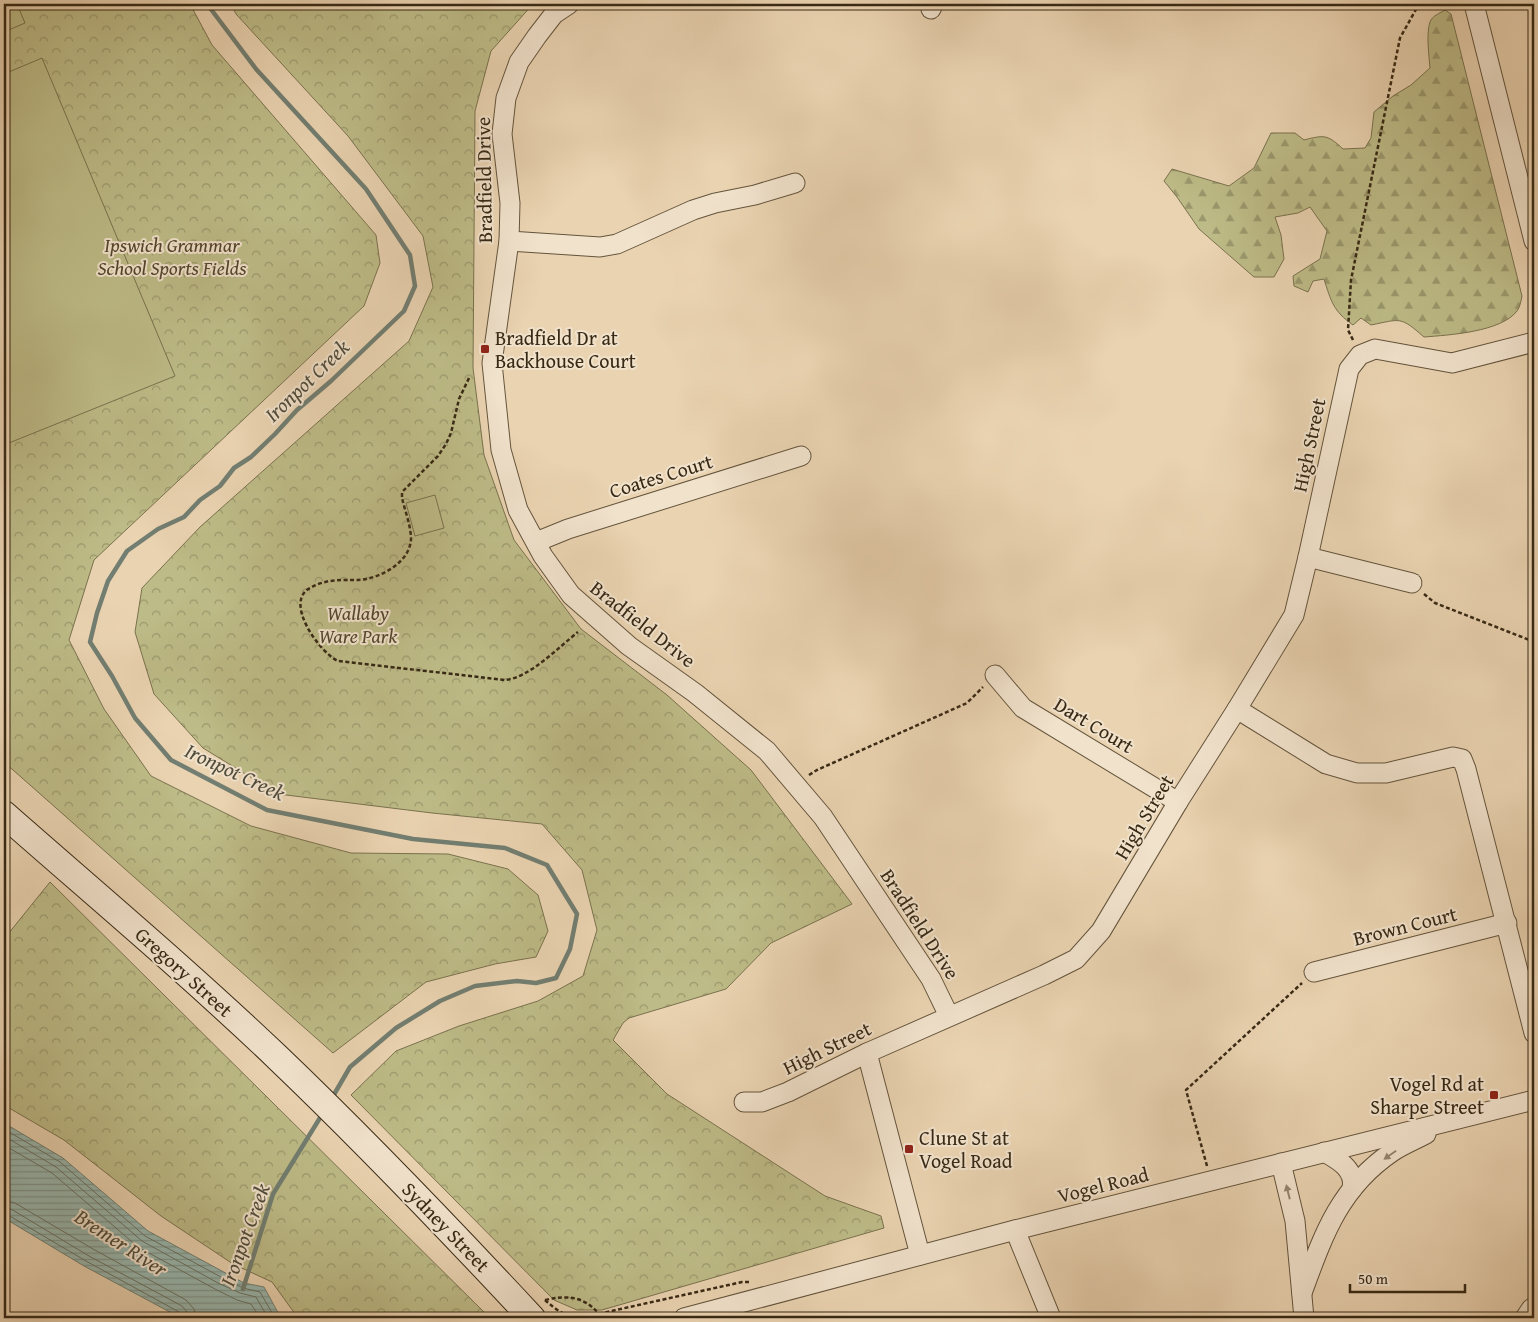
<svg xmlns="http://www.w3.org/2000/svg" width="1538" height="1322" viewBox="0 0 1538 1322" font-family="'Gentium Book Plus',serif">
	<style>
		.forest { fill: url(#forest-firs); stroke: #7a724e }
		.park { fill: url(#park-crowns); stroke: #7a724e }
		.garden { fill: #bdbb87; stroke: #7a724e }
		.water { fill: url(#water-rules); stroke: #727e71 }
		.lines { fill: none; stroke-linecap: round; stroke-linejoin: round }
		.shore { stroke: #687062; stroke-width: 1 }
		.stream { stroke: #727e71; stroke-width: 4.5 }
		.minor-casing { stroke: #64543c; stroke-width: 21 }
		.secondary-casing { stroke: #382915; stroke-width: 28 }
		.path { stroke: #382915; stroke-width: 2.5; stroke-dasharray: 4 2.5; stroke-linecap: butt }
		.minor { stroke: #f1e2cc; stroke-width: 19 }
		.secondary { stroke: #f1e2cc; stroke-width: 26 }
		.oneway { fill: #948670 }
		.poi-dot { fill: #8f2418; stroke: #f1e2cc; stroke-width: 2 }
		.labels { text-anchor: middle; stroke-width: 4; stroke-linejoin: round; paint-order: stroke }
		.street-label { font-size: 20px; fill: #382915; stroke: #f1e2cc }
		.park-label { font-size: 20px; font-style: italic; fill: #53462c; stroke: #f1e2cc }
		.poi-label { font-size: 20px; fill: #382915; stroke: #f1e2cc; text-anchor: start }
		.water-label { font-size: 21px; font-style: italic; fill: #504c3c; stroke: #f1e2cc }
	</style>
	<defs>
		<pattern id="forest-firs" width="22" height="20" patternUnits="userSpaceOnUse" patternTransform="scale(1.25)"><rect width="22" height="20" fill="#bdbb87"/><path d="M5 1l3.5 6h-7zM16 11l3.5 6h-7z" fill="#9b986d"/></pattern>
		<pattern id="park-crowns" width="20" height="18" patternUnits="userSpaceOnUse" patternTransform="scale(1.25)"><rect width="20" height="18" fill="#bdbb87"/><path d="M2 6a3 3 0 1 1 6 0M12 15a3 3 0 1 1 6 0" fill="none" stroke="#9b986d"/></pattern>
		<pattern id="water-rules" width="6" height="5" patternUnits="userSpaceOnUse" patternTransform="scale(1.25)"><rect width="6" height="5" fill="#98b7af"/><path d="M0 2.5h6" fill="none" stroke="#7d958d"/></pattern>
	</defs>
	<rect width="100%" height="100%" fill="#ead3b1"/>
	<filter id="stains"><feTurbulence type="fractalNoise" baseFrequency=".004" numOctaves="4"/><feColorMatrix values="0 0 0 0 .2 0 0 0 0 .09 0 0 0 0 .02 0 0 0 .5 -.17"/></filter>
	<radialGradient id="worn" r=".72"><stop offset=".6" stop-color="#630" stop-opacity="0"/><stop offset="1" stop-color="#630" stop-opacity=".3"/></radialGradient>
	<path class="forest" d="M 1445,10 L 1451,14 L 1522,296 C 1521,301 1520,307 1517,311 C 1501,332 1449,335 1424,337 C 1400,316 1401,319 1371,325 L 1361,318 L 1353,325 C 1333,311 1331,301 1324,279 L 1313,281 L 1308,292 L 1294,286 L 1293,276 L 1320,259 L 1327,231 L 1310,207 L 1298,213 L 1275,217 L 1281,235 L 1284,259 L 1274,277 L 1254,277 L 1199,229 L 1177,197 L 1164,181 L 1172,169 L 1229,186 L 1254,168 L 1271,133 L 1295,133 L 1304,140 C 1324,135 1327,134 1343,149 L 1365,148 L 1371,138 L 1374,112 L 1393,96 L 1411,85 L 1430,68 C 1429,56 1426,33 1430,22 C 1432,16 1440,13 1445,10 Z"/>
	<g class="park">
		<polygon points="4,4 190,4 212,45 376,235 380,263 364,306 94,560 69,640 104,709 151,776 251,826 351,853 448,854 508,869 538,895 548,931 536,957 495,964 426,982 333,1053 4,762"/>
		<polygon points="231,4 533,4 491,51 475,111 473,368 484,455 514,540 581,629 667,695 751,770 852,904 771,943 726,989 629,1018 623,1023 613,1040 667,1094 825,1196 881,1216 884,1228 602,1310 577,1310 554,1300 351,1095 396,1051 459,1026 538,1001 583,976 597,930 582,870 542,824 432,813 278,794 203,748 154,694 135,632 142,588 200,527 409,341 433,287 423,236 348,136 236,14"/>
		<polygon points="50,882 490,1318 298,1318 272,1282 233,1264 161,1216 64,1140 4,1105 4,939"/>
	</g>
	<g class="garden">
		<polygon points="4,4 17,4 25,23 4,32"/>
		<polygon points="42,58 175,376 4,445 4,74"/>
		<polygon points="435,495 444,528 415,536 406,503"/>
	</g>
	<polygon class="water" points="4,1123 63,1158 148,1231 244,1283 264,1287 281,1318 181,1318 84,1266 4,1218"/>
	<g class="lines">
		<g class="shore">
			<polyline points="4,1129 60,1162 145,1236 221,1277 243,1288 260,1292 275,1318"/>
			<polyline points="4,1136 56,1167 142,1241 218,1283 240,1293 256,1297 268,1318"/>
			<polyline points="4,1145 52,1173 138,1247 215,1289 237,1300 251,1304 260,1318"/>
			<polyline points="4,1200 15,1203 93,1249 186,1300 194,1309 196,1318"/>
			<polyline points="4,1208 11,1209 89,1256 182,1306 187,1312 188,1318"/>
			<polyline points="4,1214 8,1215 86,1261 179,1312 181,1314 182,1318"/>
		</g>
		<g class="stream">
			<polyline points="207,4 256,69 366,189 410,255 415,286 404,311 331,381 297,410 275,434 251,457 234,468 220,486 200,500 184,517 158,529 127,551 108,581 97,613 90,642 112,676 135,718 171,760 267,810 413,839 505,848 547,865 577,914 570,949 556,978 536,983 517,981 475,986 440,1001 396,1028 350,1067 332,1098"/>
			<polyline points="243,1289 273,1194 323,1113"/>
		</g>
		<defs>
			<g id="minor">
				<polyline points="569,4 554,14 537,36 519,62 506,98 502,134 510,203 509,241 492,363 501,450 518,510 543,556 571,595 629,646 695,693 767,751 823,817 931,979 949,1016"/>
				<polyline points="1474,4 1534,241"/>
				<polyline points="931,9 933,4"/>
				<polyline points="509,241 600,247 617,244 693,210 715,203 755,195 795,183"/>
				<polyline points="536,542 568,529 801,456"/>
				<polyline points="1308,557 1412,583"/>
				<polyline points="995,675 1023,708 1178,802"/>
				<polyline points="1237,709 1326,764 1357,773 1386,773 1453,757 1462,759 1466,769 1534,1033"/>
				<polyline points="1314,972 1507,923"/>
				<polyline points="867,1053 920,1255"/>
				<polyline points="744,1102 762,1102 788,1092 867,1053 1044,975 1076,959 1101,931 1178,802 1237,709 1294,615 1308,557 1349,369 1360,355 1375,349 1452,363 1534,342"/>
				<path d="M 1324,1152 C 1339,1160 1356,1170 1352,1189"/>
				<polyline points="1281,1163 1295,1221 1304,1318"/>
				<polyline points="1015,1230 1051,1318"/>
				<path d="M 1302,1293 C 1323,1236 1339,1188 1392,1152 C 1402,1145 1415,1140 1426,1134"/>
				<polyline points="684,1318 1015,1230 1534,1100"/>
				<polyline points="1525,1318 1531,1309 1534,1307"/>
			</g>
			<path id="secondary" d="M 4,814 C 95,894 189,973 277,1057 C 365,1141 449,1229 532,1318"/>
		</defs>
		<use href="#minor" class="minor-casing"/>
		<use href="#secondary" class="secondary-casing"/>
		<g class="path">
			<polyline points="1353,340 1348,330 1351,280 1400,38 1419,4"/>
			<path d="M 469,378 L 459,399 L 451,433 L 446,444 L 438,456 L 402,492 L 402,498 C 405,511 411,526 411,539 C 410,563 379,579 358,580 C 341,580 325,579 310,588 C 283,602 320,653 338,661 L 505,680 C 529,678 559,647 578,632"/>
			<polyline points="1424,594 1435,603 1532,641 1534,641"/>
			<polyline points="809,775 817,770 967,703 983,687"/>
			<polyline points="1207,1166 1186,1090 1302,983"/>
			<path d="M 545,1300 C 555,1309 564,1316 578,1318"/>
			<path d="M 545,1300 C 567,1295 584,1296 599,1314"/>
			<polyline points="580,1318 742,1282 749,1282"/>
		</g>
		<use href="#minor" class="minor"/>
		<use href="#secondary" class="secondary"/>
	</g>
	<defs><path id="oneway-solid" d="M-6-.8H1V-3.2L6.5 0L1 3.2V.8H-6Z" transform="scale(1.25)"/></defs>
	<g class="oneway">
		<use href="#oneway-solid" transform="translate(1390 1155) rotate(145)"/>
		<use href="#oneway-solid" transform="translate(1288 1192) rotate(-104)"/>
	</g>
	<g class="poi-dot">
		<rect x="480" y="344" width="10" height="10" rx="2.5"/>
		<rect x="1489" y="1090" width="10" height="10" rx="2.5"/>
		<rect x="904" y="1144" width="10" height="10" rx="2.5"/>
	</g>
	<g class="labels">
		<g class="street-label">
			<text transform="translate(484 180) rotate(-91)" y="7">Bradfield Drive</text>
			<text transform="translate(1309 445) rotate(-78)" y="7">High Street</text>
			<text transform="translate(661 476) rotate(-17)" y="7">Coates Court</text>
			<text transform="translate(643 624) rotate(38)" y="7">Bradfield Drive</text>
			<text transform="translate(1094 725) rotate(31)" y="7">Dart Court</text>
			<text transform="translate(1144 817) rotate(-59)" y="7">High Street</text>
			<text transform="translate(920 924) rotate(57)" y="7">Bradfield Drive</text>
			<text transform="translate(1405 926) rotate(-14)" y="7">Brown Court</text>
			<text transform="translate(184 972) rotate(42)" y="7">Gregory Street</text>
			<text transform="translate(827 1048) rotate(-26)" y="7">High Street</text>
			<text transform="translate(1103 1185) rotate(-14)" y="7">Vogel Road</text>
			<text transform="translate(446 1227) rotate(46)" y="7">Sydney Street</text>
		</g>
		<g class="park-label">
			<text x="172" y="252">Ipswich Grammar<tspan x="172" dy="23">School Sports Fields</tspan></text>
			<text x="358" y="620">Wallaby<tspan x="358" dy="23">Ware Park</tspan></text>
		</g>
		<g class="poi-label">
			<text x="495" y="345">Bradfield Dr at<tspan x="495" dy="23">Backhouse Court</tspan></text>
			<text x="1484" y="1091" text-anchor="end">Vogel Rd at<tspan x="1484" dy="23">Sharpe Street</tspan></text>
			<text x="919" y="1145">Clune St at<tspan x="919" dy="23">Vogel Road</tspan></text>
		</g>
		<g class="water-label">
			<text transform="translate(307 381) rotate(-44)" y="7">Ironpot Creek</text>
			<text transform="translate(235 772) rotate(25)" y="7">Ironpot Creek</text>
			<text transform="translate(245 1235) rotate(-70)" y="7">Ironpot Creek</text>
			<text transform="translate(121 1243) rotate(33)" y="7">Bremer River</text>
		</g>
	</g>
	<rect width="1538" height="1322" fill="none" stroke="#ead3b1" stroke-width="20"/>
	<rect x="5" y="5" width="1528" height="1312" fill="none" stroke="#382915" stroke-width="2.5"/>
	<rect x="10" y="10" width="1518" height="1302" fill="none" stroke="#382915"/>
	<path d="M1350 1284v8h115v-8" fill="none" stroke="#382915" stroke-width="2.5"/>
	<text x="1358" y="1284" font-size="15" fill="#382915" stroke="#f1e2cc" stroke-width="4" paint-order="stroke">50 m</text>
	<rect width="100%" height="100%" filter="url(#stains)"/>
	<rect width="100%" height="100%" fill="url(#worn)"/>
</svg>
